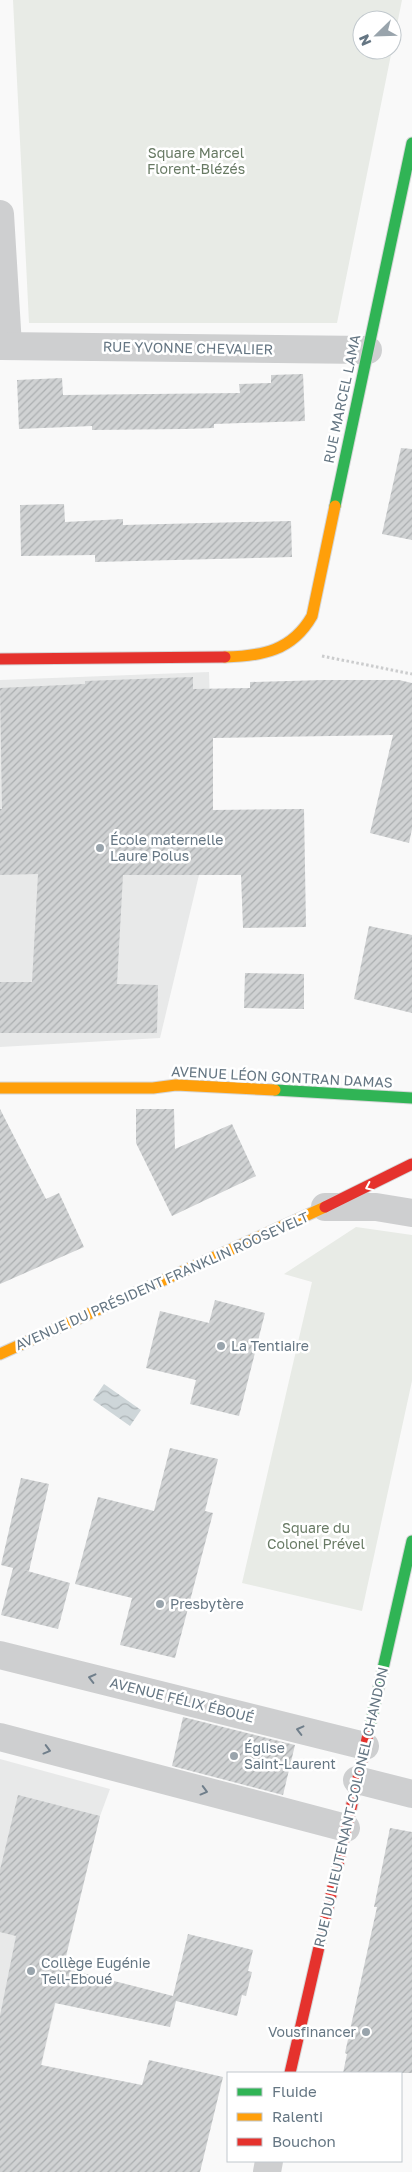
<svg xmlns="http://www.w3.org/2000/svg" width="412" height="2172" viewBox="0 0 412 2172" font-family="'Golos Text',sans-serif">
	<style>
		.built { fill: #e8e9e9 }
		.park { fill: #e8ebe6; fill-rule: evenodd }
		.water { fill: url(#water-waves) }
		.building { fill: url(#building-hatch) }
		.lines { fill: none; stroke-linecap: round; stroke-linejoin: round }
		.fast-casing { stroke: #d5d6d7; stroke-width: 13 }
		.slow-casing { stroke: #d5d6d7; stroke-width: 13 }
		.jam-casing { stroke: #d5d6d7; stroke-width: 13 }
		.path { stroke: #cbcccd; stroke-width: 3; stroke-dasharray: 2.5 2.5; stroke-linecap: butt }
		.street { stroke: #cecfd0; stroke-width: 28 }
		.fast { stroke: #30b455; stroke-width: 11 }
		.slow { stroke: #ff9f0a; stroke-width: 11 }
		.jam { stroke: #e5322d; stroke-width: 11 }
		.oneway { stroke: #fff }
		.oneway2 { stroke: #707f8b }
		.poi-dot { fill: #99a4ac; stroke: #fff; stroke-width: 2 }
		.labels { text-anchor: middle; stroke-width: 5; stroke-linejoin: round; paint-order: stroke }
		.park-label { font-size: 14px; fill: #687a64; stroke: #fff }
		.street-label { font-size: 14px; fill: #657683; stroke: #fff }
		.poi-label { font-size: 14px; fill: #657683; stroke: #fff; text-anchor: start }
	</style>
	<defs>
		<pattern id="water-waves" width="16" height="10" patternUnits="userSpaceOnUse" patternTransform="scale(1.25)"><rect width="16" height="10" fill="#ced6d9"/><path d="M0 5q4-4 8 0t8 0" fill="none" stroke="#abb2b5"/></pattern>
		<pattern id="building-hatch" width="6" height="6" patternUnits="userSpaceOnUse" patternTransform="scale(1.25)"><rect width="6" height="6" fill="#d0d2d3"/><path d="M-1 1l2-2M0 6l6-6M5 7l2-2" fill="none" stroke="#acafb1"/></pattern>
	</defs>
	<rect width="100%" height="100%" fill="#f9f9f9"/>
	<g class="built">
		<polygon points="209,672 213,802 202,821 199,875 160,1038 0,1047 0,680"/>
		<polygon points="0,1759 110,1789 100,1816 68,1949 17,2172 0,2172"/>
	</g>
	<g class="park">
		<path d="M 13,0 L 402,0 L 337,323 L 29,323 ZM 362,20 L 392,20 L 392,50 L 362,50 Z"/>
		<polygon points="356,1227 412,1235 412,1381 362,1611 242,1583 312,1282 284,1274"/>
	</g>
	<polygon class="water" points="104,1384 141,1410 130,1426 93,1400"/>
	<g class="building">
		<polygon points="303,374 305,421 214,424 214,428 185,429 92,430 92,426 19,429 17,380 62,378 63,395 240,393 239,384 271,383 271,375"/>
		<polygon points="401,448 412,449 412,540 382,534"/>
		<polygon points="64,504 65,522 123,519 123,525 291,521 292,557 95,562 95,555 21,556 20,505"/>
		<polygon points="193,677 193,689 250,688 250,682 323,680 399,680 412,683 412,829 409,843 370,833 393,735 213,738 213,810 304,809 306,927 243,928 241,875 123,875 117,984 158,985 157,1033 0,1033 0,982 32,982 38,874 0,875 0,809 2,809 0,688 85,684 85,681"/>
		<polygon points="369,926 412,935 412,1013 354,999"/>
		<polygon points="245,973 304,974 304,1009 244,1008"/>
		<polygon points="0,1109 46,1199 59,1193 84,1247 0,1284"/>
		<polygon points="136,1109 174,1109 175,1149 232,1124 256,1176 172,1216 136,1143"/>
		<polygon points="215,1300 265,1313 239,1416 190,1404 196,1380 146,1368 160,1311 209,1323"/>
		<polygon points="170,1448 218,1459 205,1511 213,1513 175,1658 120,1645 132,1598 75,1584 98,1497 154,1511"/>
		<polygon points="21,1478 49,1484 29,1571 24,1570 70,1583 58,1629 1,1615 13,1568 1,1565"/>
		<polygon points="183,1717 295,1745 283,1795 172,1766"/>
		<polygon points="18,1795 100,1816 63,1968 173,1996 188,1934 253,1950 248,1971 252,1972 246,1996 242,1995 237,2016 176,2001 170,2027 55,2003 41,2065 142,2085 149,2060 223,2077 200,2172 0,2172 0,2016 16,1936 0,1932 0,1870"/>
		<polygon points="390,1828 412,1832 412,2073 343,2073 347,2054 345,2053 377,1907 374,1907"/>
	</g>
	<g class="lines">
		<defs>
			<g id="fast">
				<polyline points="335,506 412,143"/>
				<polyline points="275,1090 412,1098"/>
				<polyline points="369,1730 412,1541"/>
			</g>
			<g id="slow">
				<path d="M 225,657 C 262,656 292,651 312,616 L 335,506"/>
				<polyline points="0,1088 153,1088 176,1085 275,1090"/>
				<polyline points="0,1354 325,1207"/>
			</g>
			<g id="jam">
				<polyline points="0,659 225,657"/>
				<polyline points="325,1207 412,1164"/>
				<polyline points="290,2073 369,1730"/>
			</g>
		</defs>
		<use href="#fast" class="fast-casing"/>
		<use href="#slow" class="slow-casing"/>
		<use href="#jam" class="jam-casing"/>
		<polyline class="path" points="322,656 412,674"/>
		<g class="street">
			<polyline points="0,214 8,346"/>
			<polyline points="0,346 368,350"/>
			<polyline points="325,1207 376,1207 412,1213"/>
			<polyline points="0,1655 365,1746"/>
			<polyline points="0,1737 346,1828"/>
			<polyline points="357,1780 412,1794"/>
			<polyline points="267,2172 269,2161"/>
		</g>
		<use href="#fast" class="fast"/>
		<use href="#slow" class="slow"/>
		<use href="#jam" class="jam"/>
	</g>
	<defs><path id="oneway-chevron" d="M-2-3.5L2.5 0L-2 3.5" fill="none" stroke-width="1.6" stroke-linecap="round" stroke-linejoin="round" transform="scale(1.25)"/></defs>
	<use class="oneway" href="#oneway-chevron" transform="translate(369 1187) rotate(155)"/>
	<g class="oneway2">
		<use href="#oneway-chevron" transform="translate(92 1678) rotate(-166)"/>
		<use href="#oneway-chevron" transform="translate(300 1730) rotate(-166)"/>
		<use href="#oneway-chevron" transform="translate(47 1750) rotate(15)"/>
		<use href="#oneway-chevron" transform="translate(204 1791) rotate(15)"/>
	</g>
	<g class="poi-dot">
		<circle cx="100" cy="848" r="5"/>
		<circle cx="221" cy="1346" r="5"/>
		<circle cx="160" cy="1604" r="5"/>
		<circle cx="234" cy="1756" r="5"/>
		<circle cx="31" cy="1971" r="5"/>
		<circle cx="366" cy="2032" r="5"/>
	</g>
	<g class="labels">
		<g class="park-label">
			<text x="196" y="158">Square Marcel<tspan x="196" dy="16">Florent-Blézés</tspan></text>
			<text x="316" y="1533">Square du<tspan x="316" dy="16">Colonel Prével</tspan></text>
		</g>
		<g class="street-label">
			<text transform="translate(188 348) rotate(1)" y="5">RUE YVONNE CHEVALIER</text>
			<text transform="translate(342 399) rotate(-78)" y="5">RUE MARCEL LAMA</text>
			<text transform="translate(282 1077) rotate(3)" y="5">AVENUE LÉON GONTRAN DAMAS</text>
			<text transform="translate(162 1281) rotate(-24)" y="5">AVENUE DU PRÉSIDENT FRANKLIN ROOSEVELT</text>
			<text transform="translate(182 1700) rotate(14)" y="5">AVENUE FÉLIX ÉBOUÉ</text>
			<text transform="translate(351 1807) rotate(-77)" y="5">RUE DU LIEUTENANT-COLONEL CHANDON</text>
		</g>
		<g class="poi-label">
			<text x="110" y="845">École maternelle<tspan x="110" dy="16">Laure Polus</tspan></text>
			<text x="231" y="1351">La Tentiaire</text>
			<text x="170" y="1609">Presbytère</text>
			<text x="244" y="1753">Église<tspan x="244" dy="16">Saint-Laurent</tspan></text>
			<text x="41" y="1968">Collège Eugénie<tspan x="41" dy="16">Tell-Eboué</tspan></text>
			<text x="356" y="2037" text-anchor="end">Vousfinancer</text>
		</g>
	</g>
	<rect x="227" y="2072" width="175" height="90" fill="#ffffff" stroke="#c1c8cd"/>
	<rect x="237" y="2088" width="25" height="8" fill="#30b455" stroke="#c1c8cd"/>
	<text x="272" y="2097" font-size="15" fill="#657683">Fluide</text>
	<rect x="237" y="2113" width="25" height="8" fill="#ff9f0a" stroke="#c1c8cd"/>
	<text x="272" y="2122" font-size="15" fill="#657683">Ralenti</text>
	<rect x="237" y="2138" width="25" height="8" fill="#e5322d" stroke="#c1c8cd"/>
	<text x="272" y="2147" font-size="15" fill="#657683">Bouchon</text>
	<g transform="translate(377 35) rotate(247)"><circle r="24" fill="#ffffff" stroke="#c1c8cd"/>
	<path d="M0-4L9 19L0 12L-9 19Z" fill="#99a4ac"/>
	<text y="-8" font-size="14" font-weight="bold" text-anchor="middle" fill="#657683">N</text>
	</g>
</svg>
